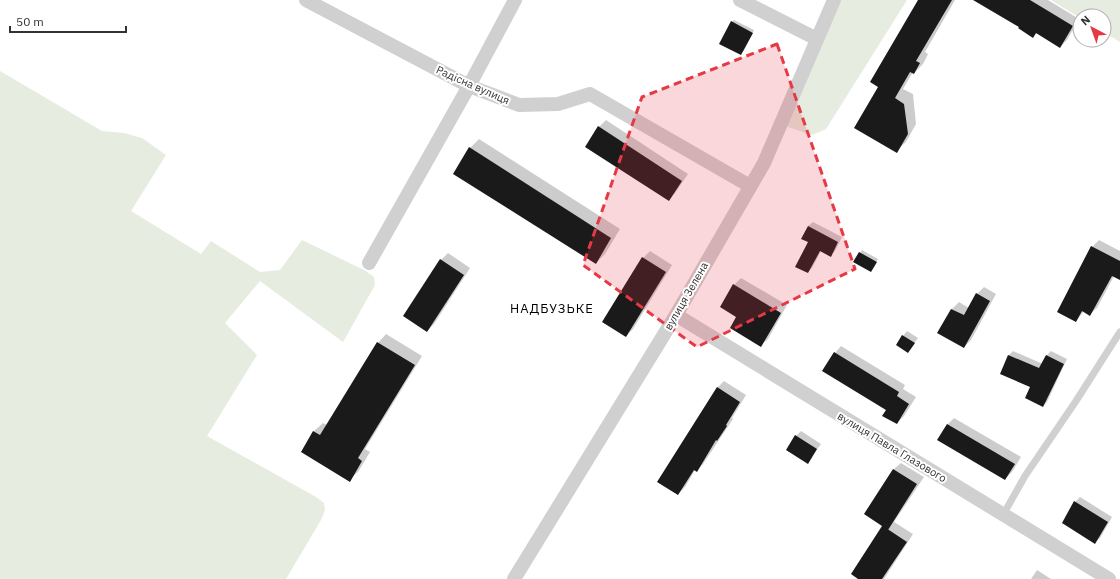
<svg xmlns="http://www.w3.org/2000/svg" width="1120" height="579" viewBox="0 0 1120 579" font-family="'IBM Plex Sans',sans-serif">
	<style>
		.green { fill: #e6ecdf }
		.shadow { fill: #0003 }
		.building { fill: #1a1a1a }
		.lines { fill: none; stroke-linecap: round; stroke-linejoin: round }
		.service { stroke: #d0d0d0; stroke-width: 7 }
		.minor { stroke: #d0d0d0; stroke-width: 14 }
		.marked { fill: #e63946; fill-opacity: 0.2; stroke: #e63946; stroke-width: 3; stroke-dasharray: 8 5; stroke-linejoin: round }
		.labels { text-anchor: middle; stroke-width: 4; stroke-linejoin: round; paint-order: stroke }
		.street-label { font-size: 11px; fill: #333; stroke: #fff }
		.quarter-label { font-size: 13px; letter-spacing: 1px; fill: #000; stroke: #fff }
	</style>
	<rect width="100%" height="100%" fill="#fff"/>
	<g class="green">
		<polygon points="831,0 907,0 826,129 812,135 788,127 785,121"/>
		<polygon points="1051,0 1120,0 1120,42 1104,32 1104,16 1080,16 1080,18"/>
		<polygon points="0,71 102,131 124,133 142,138 166,155 131,211 201,254 211,241 260,272 280,270 302,240 364,270 374,277 375,285 343,342 260,281 225,323 257,355 207,436 316,497 324,503 325,510 321,520 286,579 0,579"/>
	</g>
	<g class="shadow">
		<polygon points="919,0 955,0 925,52 928,54 923,64 914,73 913,72 903,89 913,94 916,124 906,142 896,151 879,87"/>
		<polygon points="975,0 1048,0 1079,19 1067,40 1060,47 1037,33 1033,36 1020,27"/>
		<polygon points="734,20 754,30 743,52 732,22"/>
		<polygon points="606,120 688,174 675,193 668,200 599,127"/>
		<polygon points="479,139 620,229 605,254 596,263 470,148"/>
		<polygon points="813,222 842,237 835,251 830,256 821,251 812,268 808,272 808,226"/>
		<polygon points="1099,240 1120,251 1120,279 1114,276 1097,308 1090,314 1084,311 1076,321 1092,247"/>
		<polygon points="862,250 878,259 871,270 855,261"/>
		<polygon points="650,251 672,265 633,329 626,336 643,258"/>
		<polygon points="448,253 470,268 434,324 427,331 441,260"/>
		<polygon points="741,278 787,305 768,339 761,345 738,316 734,285"/>
		<polygon points="984,287 996,294 971,340 964,347 939,333 952,309 959,302 969,308 977,294"/>
		<polygon points="907,331 918,338 908,352 897,344"/>
		<polygon points="386,334 422,356 365,449 370,452 358,472 349,480 302,451 314,431 323,423 327,425 378,343"/>
		<polygon points="841,346 905,385 903,389 916,397 904,416 897,423 887,409 835,353"/>
		<polygon points="1013,351 1043,364 1047,355 1051,351 1067,359 1047,402 1043,406 1032,386 1001,373 1009,355"/>
		<polygon points="724,381 746,395 732,418 733,419 703,464 696,471 695,470 685,487 678,494 717,388"/>
		<polygon points="954,418 1021,457 1012,472 1005,479 947,425"/>
		<polygon points="801,431 821,444 808,462 796,436"/>
		<polygon points="901,463 924,477 894,522 913,534 884,579 860,579 883,525 865,514 894,469"/>
		<polygon points="1080,497 1112,517 1100,538 1095,542 1063,523 1075,502"/>
		<polygon points="1037,570 1051,579 1031,579"/>
	</g>
	<g class="building">
		<polygon points="918,0 952,0 916,61 920,63 914,74 910,72 895,98 904,104 908,134 897,153 854,128 878,87 870,82"/>
		<polygon points="973,0 1030,0 1073,26 1060,48 1036,33 1033,38 1018,28 1019,27"/>
		<polygon points="731,21 753,33 741,55 719,44"/>
		<polygon points="598,126 682,181 669,201 585,147"/>
		<polygon points="469,147 611,238 596,264 453,174"/>
		<polygon points="808,226 838,242 831,257 820,251 808,273 795,267 808,242 801,239"/>
		<polygon points="1091,246 1120,261 1120,280 1112,276 1090,316 1082,311 1076,322 1057,312"/>
		<polygon points="859,252 877,262 871,272 853,262"/>
		<polygon points="642,257 666,272 626,337 602,322"/>
		<polygon points="440,259 464,275 427,332 403,316"/>
		<polygon points="733,284 781,313 761,347 730,328 736,317 720,307"/>
		<polygon points="976,293 990,301 964,348 937,333 951,309 964,315"/>
		<polygon points="902,335 915,343 908,353 896,345"/>
		<polygon points="377,342 415,365 358,458 362,461 350,482 301,452 313,431 320,435"/>
		<polygon points="834,352 899,392 897,396 909,404 897,424 882,416 886,410 822,371"/>
		<polygon points="1008,355 1039,368 1046,355 1064,364 1043,407 1025,398 1030,387 1000,374"/>
		<polygon points="717,387 740,402 726,425 727,426 717,441 716,440 697,472 694,470 678,495 657,482"/>
		<polygon points="947,424 1015,464 1005,480 937,440"/>
		<polygon points="795,435 817,449 808,464 786,450"/>
		<polygon points="893,469 917,484 888,530 883,526 907,542 882,579 858,579 851,574 882,526 864,514"/>
		<polygon points="1074,501 1108,522 1095,544 1062,523"/>
	</g>
	<g class="lines">
		<polyline class="service" points="1003,515 1025,476 1076,401 1120,332"/>
		<g class="minor">
			<polyline points="306,0 469,86 519,105 558,104 590,94 750,186"/>
			<polyline points="740,0 817,39"/>
			<polyline points="369,263 469,86 515,0"/>
			<polyline points="676,315 1109,579"/>
			<polyline points="514,579 676,315 764,163 834,0"/>
		</g>
	</g>
	<path class="marked" d="M 777,44 L 855,269 L 697,347 L 583,265 L 642,97 Z"/>
	<g class="labels">
		<g class="street-label">
			<text transform="translate(473 85) rotate(24)" y="4">Радісна вулиця</text>
			<text transform="translate(686 296) rotate(-60)" y="4">вулиця Зелена</text>
			<text transform="translate(892 447) rotate(31)" y="4">вулиця Павла Глазового</text>
		</g>
		<g class="quarter-label">
			<text x="552" y="313">НАДБУЗЬКЕ</text>
		</g>
	</g>
	<g transform="translate(1092 28) rotate(319)"><circle r="19" fill="#ffffff" stroke="#adadad"/>
	<path d="M0-3L7 15L0 10L-7 15Z" fill="#e63946"/>
	<text y="-6" font-size="11" font-weight="bold" text-anchor="middle" fill="#333333">N</text>
	</g>
	<path d="M10 26v6h116v-6" fill="none" stroke="#333333" stroke-width="2"/>
	<text x="16" y="26" font-size="12" fill="#333333" stroke="#ffffff" stroke-width="3" paint-order="stroke">50 m</text>
</svg>
